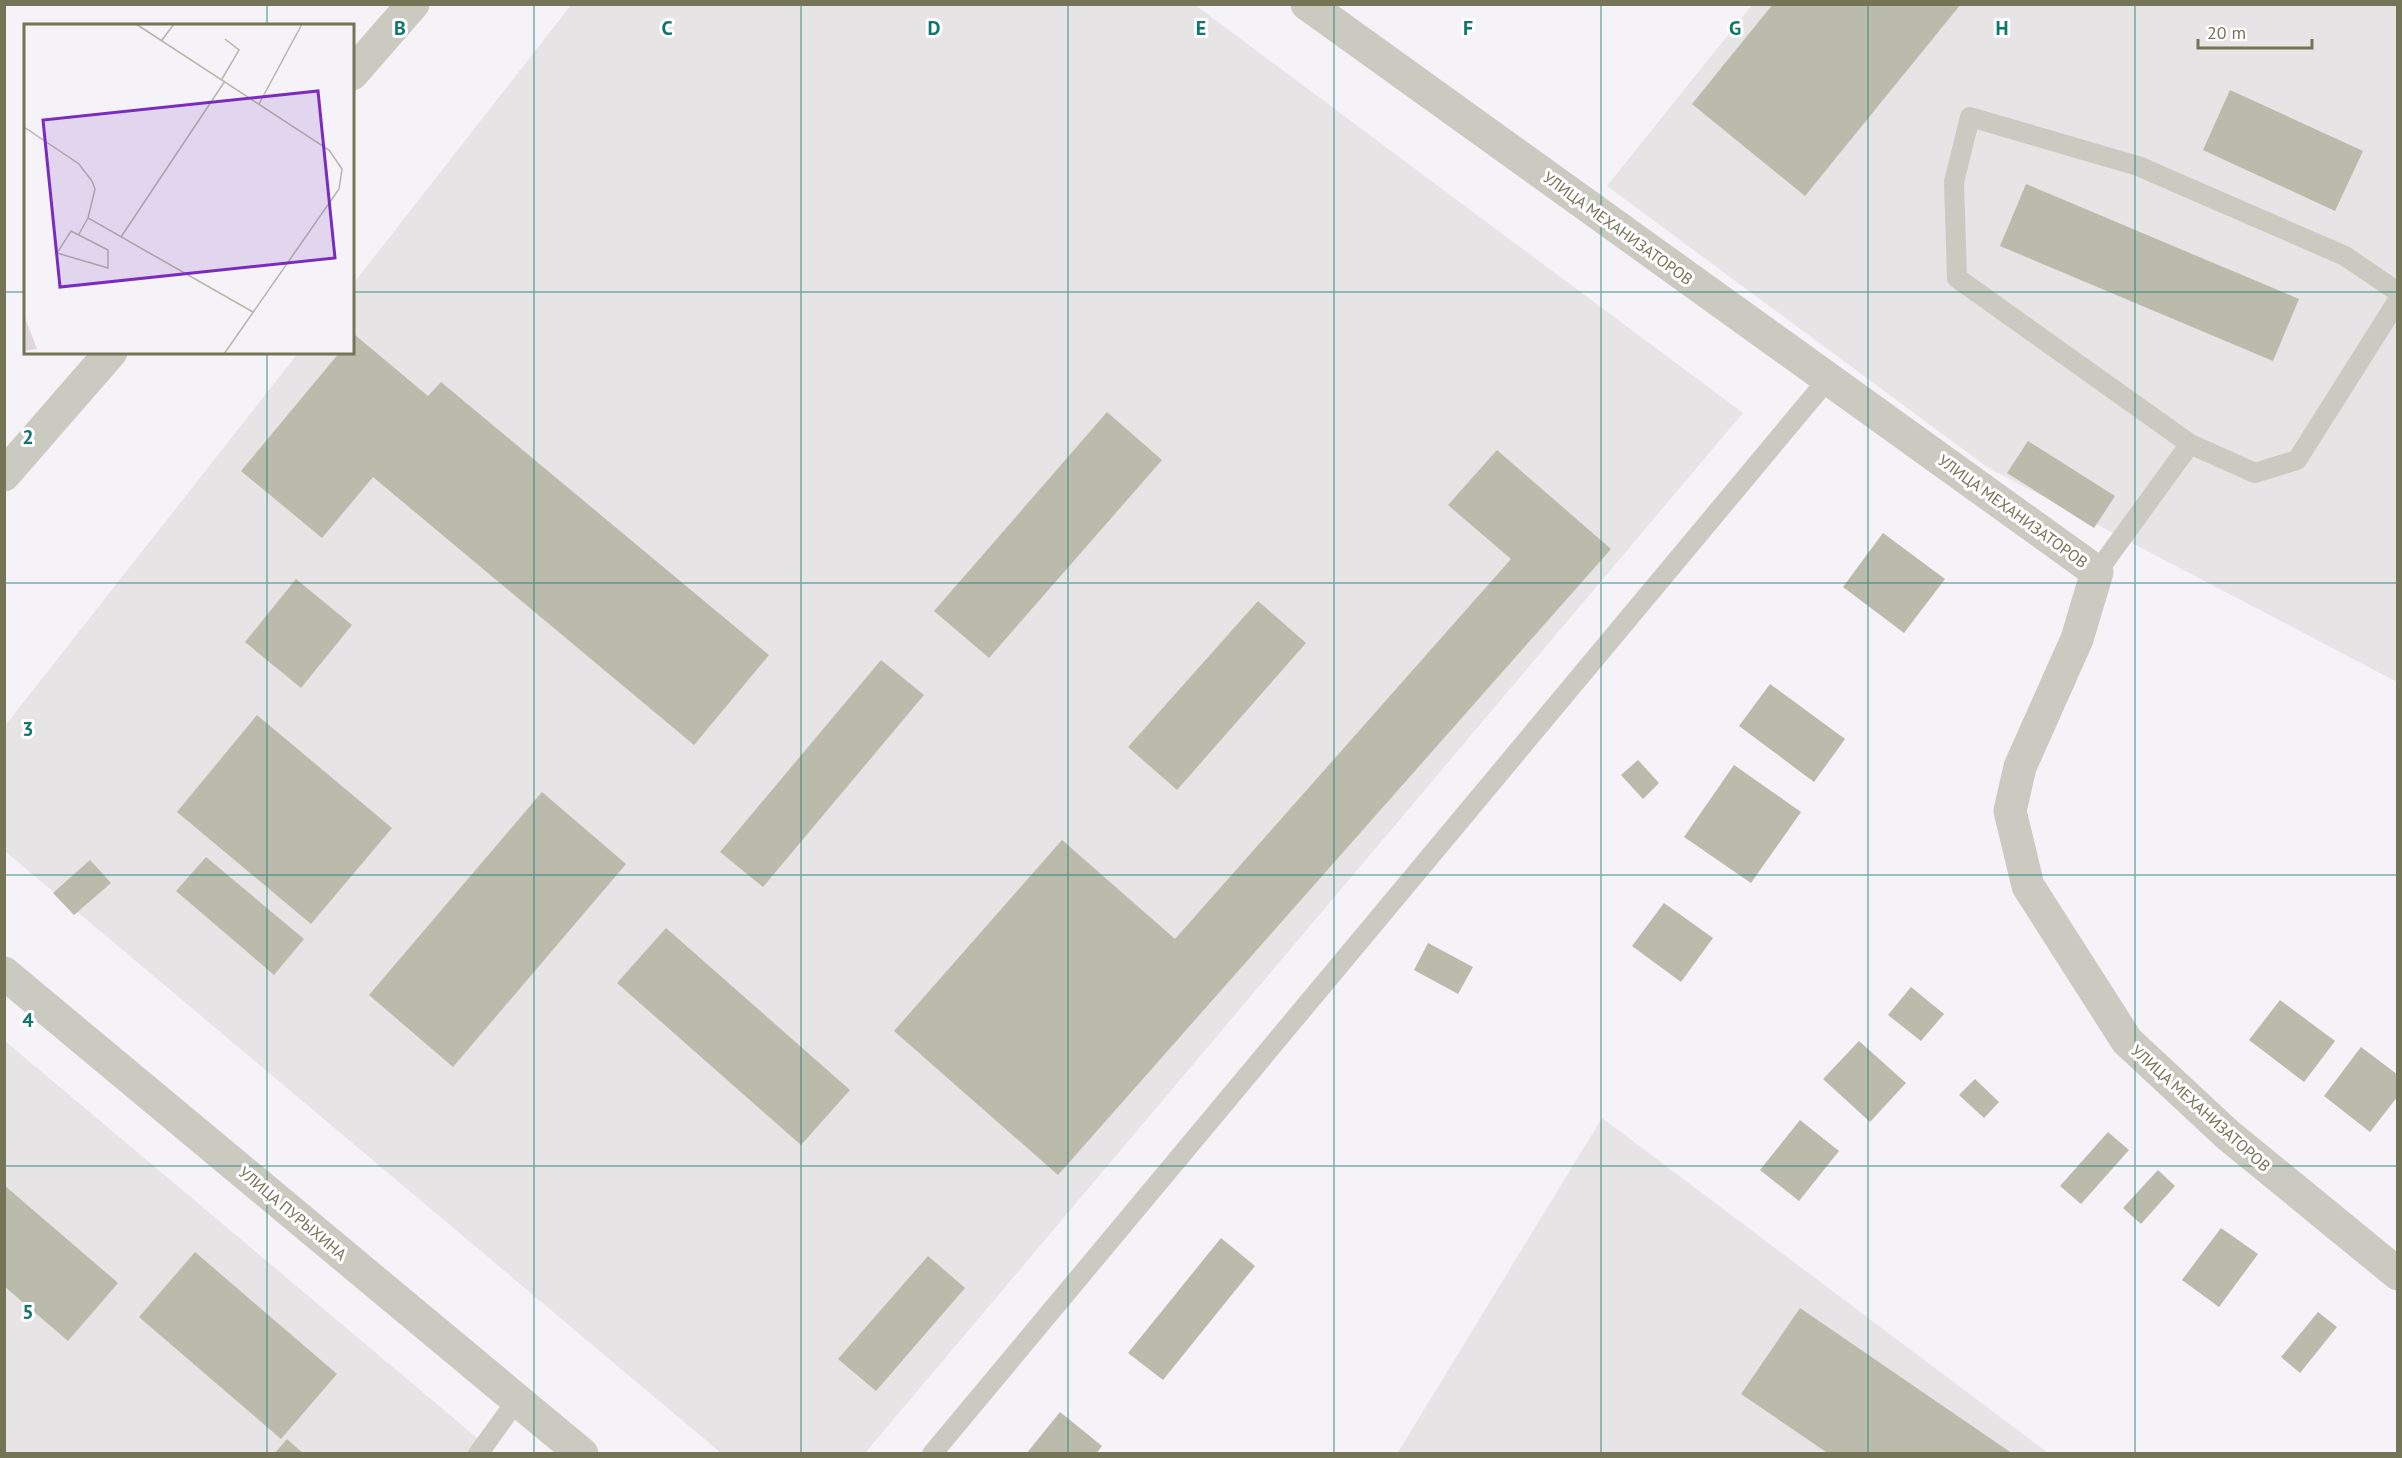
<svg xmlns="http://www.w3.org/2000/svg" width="2402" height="1458" viewBox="0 0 2402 1458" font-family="'PT Sans',sans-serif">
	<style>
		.built { fill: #e6e4e4 }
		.building { fill: #bbbbac }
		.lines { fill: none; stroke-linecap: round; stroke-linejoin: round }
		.service { stroke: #cacac1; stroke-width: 20 }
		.minor { stroke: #cacac1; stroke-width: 33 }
		.tertiary { stroke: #cacac1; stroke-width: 33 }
		.grid { fill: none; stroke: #0f766e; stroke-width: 1.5; stroke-opacity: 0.55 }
		.labels { text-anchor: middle; stroke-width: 6; stroke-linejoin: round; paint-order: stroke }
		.street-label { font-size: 16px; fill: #747557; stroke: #fff }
		.inset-road { fill: none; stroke: #b5b6a9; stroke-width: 1.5 }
		.view { fill: #7b2cbf; fill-opacity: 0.15; stroke: #7b2cbf; stroke-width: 3 }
		.inset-edge { fill: none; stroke: #747557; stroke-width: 3 }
		.grid-label { font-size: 20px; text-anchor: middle; font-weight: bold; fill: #0f766e; stroke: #fff; stroke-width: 6; stroke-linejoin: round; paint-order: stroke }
	</style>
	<rect width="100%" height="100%" fill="#f5f3f7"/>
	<g class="built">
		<polygon points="571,5 1195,5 1743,413 865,1453 721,1453 5,851 4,727 298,353 352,352 353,284"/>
		<polygon points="1752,5 2397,5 2397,682 1987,467 1607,186"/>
		<polygon points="5,1041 495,1453 5,1453"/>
		<polygon points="1602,1118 2048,1453 1397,1454"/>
	</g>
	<g class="building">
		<polygon points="1773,4 1961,4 1805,196 1692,104"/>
		<polygon points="2230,90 2363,151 2335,211 2203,150"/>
		<polygon points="2026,184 2299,299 2273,361 2000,246"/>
		<polygon points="355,335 428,396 441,382 769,655 694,745 373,477 322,538 241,471 340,352 352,352 352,338"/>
		<polygon points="1107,412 1162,460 989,658 934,611"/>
		<polygon points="2028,441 2115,496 2094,528 2007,473"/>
		<polygon points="1497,450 1611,549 1058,1175 894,1031 1062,840 1175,939 1511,559 1448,505"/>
		<polygon points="1883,533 1945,579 1904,633 1843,587"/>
		<polygon points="296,579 352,625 301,688 245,642"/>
		<polygon points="1258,601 1306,643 1177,790 1128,747"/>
		<polygon points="881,660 924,695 763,887 720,852"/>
		<polygon points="1770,684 1845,739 1814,782 1739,726"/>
		<polygon points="257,715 392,828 311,924 177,812"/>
		<polygon points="1638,760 1659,783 1643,799 1621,775"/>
		<polygon points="1734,765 1801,812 1751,883 1684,837"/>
		<polygon points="542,792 626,864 453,1067 369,995"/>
		<polygon points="206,857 304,939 274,975 176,891"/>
		<polygon points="90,860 111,883 74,915 53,893"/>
		<polygon points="1664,903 1713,938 1681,982 1632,946"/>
		<polygon points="666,928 850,1090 801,1145 617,983"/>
		<polygon points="1428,943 1473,967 1458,994 1414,970"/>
		<polygon points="1911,987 1944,1014 1921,1041 1888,1015"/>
		<polygon points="2280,1000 2335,1041 2304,1082 2249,1040"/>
		<polygon points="1859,1041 1906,1083 1870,1122 1823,1079"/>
		<polygon points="2361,1047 2398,1075 2398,1096 2370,1132 2324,1096"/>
		<polygon points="1975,1079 1999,1102 1984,1118 1959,1095"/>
		<polygon points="1800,1120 1839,1151 1799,1201 1760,1170"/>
		<polygon points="2108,1132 2129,1150 2081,1204 2060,1186"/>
		<polygon points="2158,1170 2175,1186 2141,1224 2123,1208"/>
		<polygon points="4,1185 118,1283 68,1341 4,1286"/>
		<polygon points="2221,1228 2258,1254 2219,1307 2182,1280"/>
		<polygon points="1221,1238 1255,1266 1163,1380 1128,1353"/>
		<polygon points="195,1252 337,1374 281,1439 139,1317"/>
		<polygon points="928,1256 965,1288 876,1391 838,1359"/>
		<polygon points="1800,1308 2013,1454 1829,1454 1741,1394"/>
		<polygon points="2318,1312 2337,1327 2300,1373 2281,1357"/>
		<polygon points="1060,1412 1102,1446 1096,1454 1026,1454"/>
		<polygon points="287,1439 304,1454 274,1454"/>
	</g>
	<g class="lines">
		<g class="service">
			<polyline points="2398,292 2345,256 2138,166 1970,117 1954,182 1957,278 2190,444 2255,473 2297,460 2398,300"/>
			<polyline points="2097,572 2190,444"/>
			<polyline points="478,1454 517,1400"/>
			<polyline points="932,1454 1828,379"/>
		</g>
		<polyline class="minor" points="1307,4 2097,572 2077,639 2020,767 2010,811 2028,886 2127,1041 2228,1135 2398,1274"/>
		<g class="tertiary">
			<polyline points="352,74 413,4"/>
			<polyline points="4,475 111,352"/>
			<polyline points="4,973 582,1454"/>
		</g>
	</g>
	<path class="grid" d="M 267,4 L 267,26M 534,4 L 534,1454M 801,4 L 801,1454M 1068,4 L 1068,1454M 1334,4 L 1334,1454M 1601,4 L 1601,1454M 1868,4 L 1868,1454M 2135,4 L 2135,1454M 4,292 L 26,292M 352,292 L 2398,292M 267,352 L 267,1454M 4,583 L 2398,583M 4,875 L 2398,875M 4,1166 L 2398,1166"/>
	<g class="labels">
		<g class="street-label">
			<text transform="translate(1618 228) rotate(36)" y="6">УЛИЦА МЕХАНИЗАТОРОВ</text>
			<text transform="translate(2013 511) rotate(36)" y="6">УЛИЦА МЕХАНИЗАТОРОВ</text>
			<text transform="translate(2201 1108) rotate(42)" y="6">УЛИЦА МЕХАНИЗАТОРОВ</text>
			<text transform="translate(293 1213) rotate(40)" y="6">УЛИЦА ПУРЫХИНА</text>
		</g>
	</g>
	<g transform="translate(24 24)">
		<rect width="330" height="330" fill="#f5f3f7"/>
		<path d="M 0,291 L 13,325 L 0,327 Z" fill="#e1d6de"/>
		<path class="inset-road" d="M 112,0 L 305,126 L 318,145 L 315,165 L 200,330M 138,16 L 150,0M 198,55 L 215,26 L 201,15M 235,80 L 278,0M 0,103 L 55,140 L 68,157 L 71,165 L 64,194 L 229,288M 47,207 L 84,226 L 84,244 L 33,229 ZM 55,210 L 64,194M 97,213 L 201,57"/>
		<path class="view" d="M 294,67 L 311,234 L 36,263 L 19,96 Z"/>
		<rect width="330" height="330" class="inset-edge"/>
	</g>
	<g class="grid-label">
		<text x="400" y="35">B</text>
		<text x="667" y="35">C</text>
		<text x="934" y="35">D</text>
		<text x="1201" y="35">E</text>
		<text x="1468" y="35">F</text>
		<text x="1735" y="35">G</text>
		<text x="2002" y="35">H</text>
		<text x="28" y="444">2</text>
		<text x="28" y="736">3</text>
		<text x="28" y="1027">4</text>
		<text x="28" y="1319">5</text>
	</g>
	<rect width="2402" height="1458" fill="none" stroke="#747557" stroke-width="12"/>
	<path d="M2198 39v9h114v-9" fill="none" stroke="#747557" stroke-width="3"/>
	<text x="2207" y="39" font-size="18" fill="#747557" stroke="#ffffff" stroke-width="4.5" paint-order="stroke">20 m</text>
</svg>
